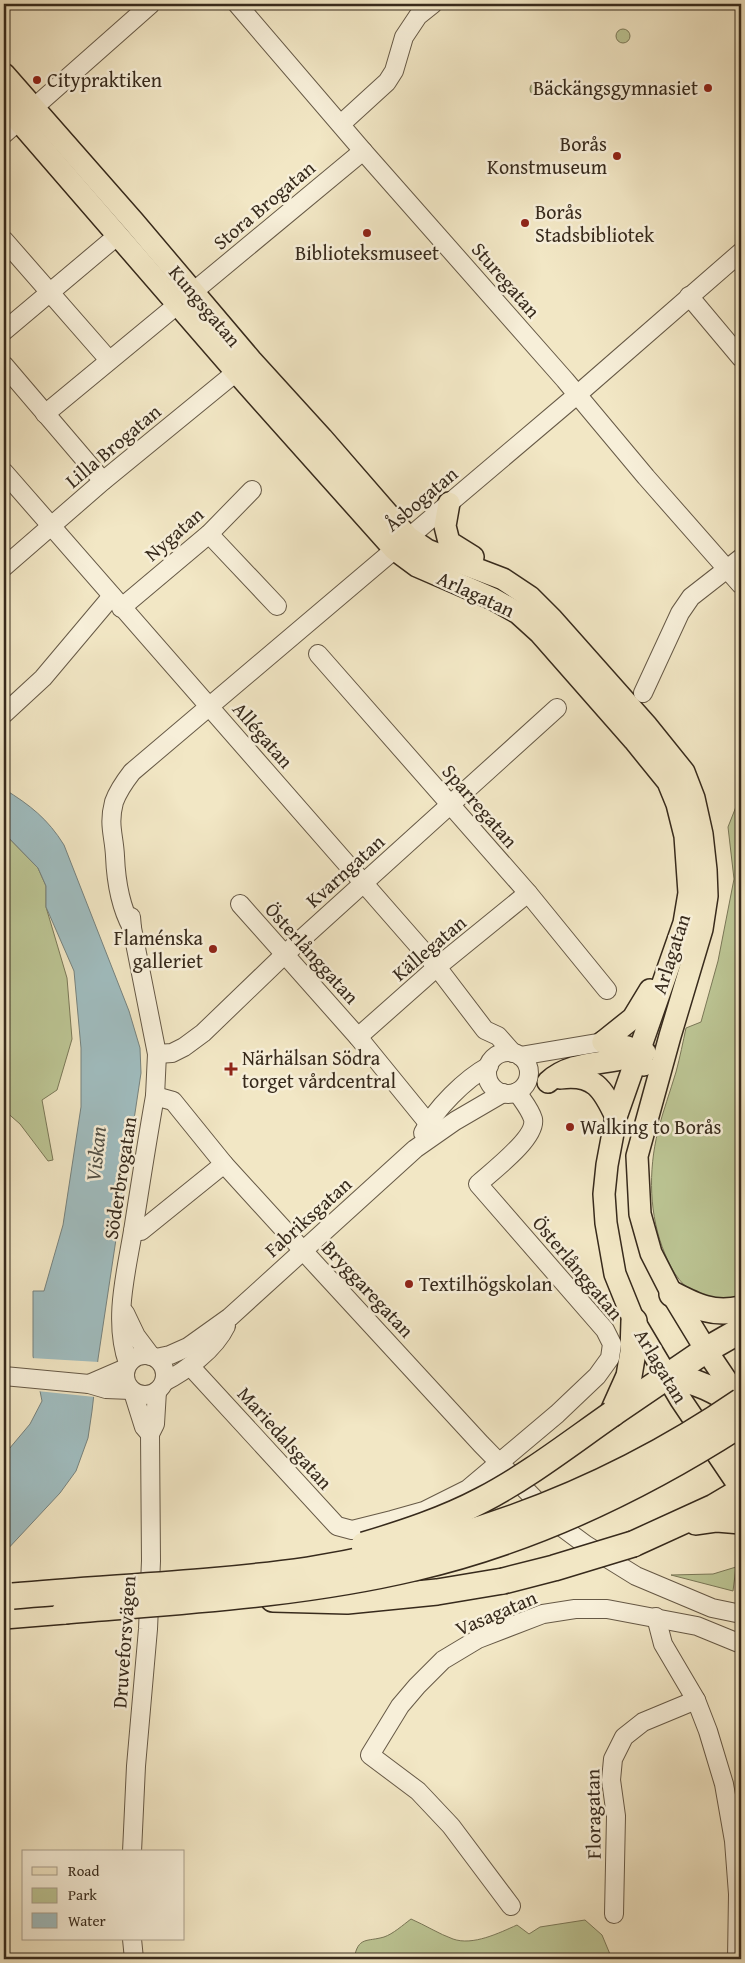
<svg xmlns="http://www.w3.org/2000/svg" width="745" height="1963" viewBox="0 0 745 1963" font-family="'Gentium Book Plus',serif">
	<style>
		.green { fill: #bcc594; stroke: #7a7858 }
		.water { fill: #a0bdc0; stroke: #76827e }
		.pier { fill: #f2e7c5 }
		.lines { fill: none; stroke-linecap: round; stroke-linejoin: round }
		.minor-casing { stroke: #665946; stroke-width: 20 }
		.major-casing { stroke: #372a1c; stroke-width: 24 }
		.highway-casing { stroke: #372a1c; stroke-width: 28 }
		.minor { stroke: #f7efd9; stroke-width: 18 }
		.major { stroke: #f2e7c5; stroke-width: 21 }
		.highway { stroke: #f2e7c5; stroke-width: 25 }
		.highway-bridge-casing { stroke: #372a1c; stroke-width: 28; stroke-linecap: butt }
		.highway-bridge { stroke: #f2e7c5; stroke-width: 25 }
		.poi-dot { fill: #8f2418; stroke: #f7efd9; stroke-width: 2 }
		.labels { text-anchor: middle; stroke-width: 5; stroke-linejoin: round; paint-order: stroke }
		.poi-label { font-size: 20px; fill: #372a1c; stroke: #f7efd9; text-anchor: start }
		.street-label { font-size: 20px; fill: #372a1c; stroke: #f7efd9 }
		.water-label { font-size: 21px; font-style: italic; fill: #514f45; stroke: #f7efd9 }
	</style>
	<rect width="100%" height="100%" fill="#f2e7c5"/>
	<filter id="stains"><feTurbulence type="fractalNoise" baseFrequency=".004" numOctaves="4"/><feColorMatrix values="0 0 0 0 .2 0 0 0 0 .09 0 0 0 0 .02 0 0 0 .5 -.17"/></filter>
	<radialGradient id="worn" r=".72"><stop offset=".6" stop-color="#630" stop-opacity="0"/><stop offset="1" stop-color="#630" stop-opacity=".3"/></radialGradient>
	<g class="green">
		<circle cx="623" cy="36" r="7"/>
		<circle cx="537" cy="89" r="7"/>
		<path d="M 741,794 L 741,1305 C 726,1308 716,1301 701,1296 C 682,1288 673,1273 665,1254 C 649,1216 648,1171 658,1131 C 663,1111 670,1092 676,1072 C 680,1057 683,1042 686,1028 L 701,1022 L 718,961 L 734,879 L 728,827 Z"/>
		<polygon points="4,833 38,868 46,886 46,907 67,978 72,1039 57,1090 42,1100 53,1160 48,1161 20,1124 4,1110"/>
		<polygon points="736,1567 733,1591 671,1575 713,1574"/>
		<path d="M 411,1919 C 425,1925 439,1934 453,1939 C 473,1946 499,1933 517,1925 L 529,1934 L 540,1927 L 585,1920 L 602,1935 L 612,1959 L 354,1959 C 358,1936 367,1942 384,1937 C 393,1934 403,1925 411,1919 Z"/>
	</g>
	<path class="water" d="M 4,789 C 30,805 48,819 64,845 L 129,1011 L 140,1048 L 141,1073 L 98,1359 L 92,1411 L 88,1438 L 76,1471 L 60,1493 L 4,1553 L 4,1455 L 30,1424 L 42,1401 L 33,1356 L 33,1291 L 44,1291 L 63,1225 L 81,1107 L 81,1048 L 74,971 L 46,907 L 46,886 L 38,868 L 4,833 Z"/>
	<polygon class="pier" points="31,1358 99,1362 95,1397 37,1391"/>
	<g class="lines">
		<defs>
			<g id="minor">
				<polyline points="237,4 363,151 565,380 646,477 741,585"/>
				<polyline points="341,124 387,82 394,71 404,37 418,16 433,4"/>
				<polyline points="4,134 151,4"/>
				<polyline points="4,240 109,360"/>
				<polyline points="193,292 363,151"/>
				<polyline points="689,296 741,358"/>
				<polyline points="4,331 117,236"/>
				<polyline points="4,365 103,481"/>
				<polyline points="45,414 177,305"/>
				<polyline points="4,472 437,967 485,1030 498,1036 513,1053"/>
				<polyline points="209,534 277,606"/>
				<polyline points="4,567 103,481 246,364"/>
				<polyline points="121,608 209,534 252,490"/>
				<polyline points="318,654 528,893 607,990"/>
				<polyline points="643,693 680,613 691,597 741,558"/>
				<polyline points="4,714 43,678 112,596"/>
				<polyline points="240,904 358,1037 428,1123"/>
				<path d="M 132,928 C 120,906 116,881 115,856 C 114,835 108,825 114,802 C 118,791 125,781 132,772 L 578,394 L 741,252"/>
				<polyline points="358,1037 437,967 528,893"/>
				<circle cx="508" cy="1073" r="21"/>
				<polyline points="157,1054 172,1053 184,1047 203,1033 284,955 557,708"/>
				<polyline points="520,1056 603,1042"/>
				<polyline points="155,1096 173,1101 224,1164 318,1267 481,1444 563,1528 586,1545 636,1576 712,1608 741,1614"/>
				<path d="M 423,1133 C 435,1109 465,1079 489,1066"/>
				<polyline points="133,1231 141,1231 224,1164"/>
				<polyline points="125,1313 136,1336 151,1356"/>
				<circle cx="145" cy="1375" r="20"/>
				<polyline points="156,1358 170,1355 188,1347 230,1317 415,1149 455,1121 503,1093"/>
				<path d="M 128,1363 C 113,1321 126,1273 133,1231 C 140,1186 147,1141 155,1096 L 157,1054 L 132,928 L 131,917"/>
				<path d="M 190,1366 L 337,1526 L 352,1530 L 392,1520 L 424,1511 L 468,1489 L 557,1414 L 597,1376 L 610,1358 L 612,1344 L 605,1330 L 478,1184 C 491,1172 537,1138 533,1119 C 530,1109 522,1100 517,1092"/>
				<polyline points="4,1376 89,1384 106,1389 131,1390"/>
				<path d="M 164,1382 C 186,1371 215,1349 226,1326"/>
				<polyline points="89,1384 126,1368"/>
				<polyline points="133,1392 144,1427 150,1434"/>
				<polyline points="656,1617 663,1644 696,1700 708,1731 724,1784 734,1841 738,1894 737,1959"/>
				<polyline points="132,1852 136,1766 148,1629 151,1561 150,1434 155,1424 157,1391"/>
				<polyline points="511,1906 451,1826 418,1791 370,1755 400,1706 417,1686 443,1660 478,1639 543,1614 575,1609 607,1609 697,1626 741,1644"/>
				<polyline points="614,1914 616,1816 611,1780 613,1759 624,1737 643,1722 696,1700"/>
				<polyline points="132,1939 134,1959"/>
			</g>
			<g id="major">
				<polyline points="4,74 134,222 251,360 322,438 408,537 427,550 503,579 530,597 552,619 647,726 684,772 694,798 702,834 706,870 707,896 702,929 670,1036 637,1156 640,1214 651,1253 672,1294 706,1350 741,1402"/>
				<polyline points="4,104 236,372 394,549 417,566 493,599 518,613 540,633 634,740 668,782 677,804 685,836 689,893 684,923 616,1117 607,1165 604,1194 606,1223 615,1274 634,1321 681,1400 741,1489"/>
				<polyline points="449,503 445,526 449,542 473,557"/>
				<polyline points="603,1042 628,1047 644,1065"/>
				<polyline points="603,1042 633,1018 650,990"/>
				<path d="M 560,1078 C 594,1073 603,1089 616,1117"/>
				<path d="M 548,1082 C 573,1058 614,1066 645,1052"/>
				<polyline points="707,1435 741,1455"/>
			</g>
			<g id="highway">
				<path d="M 672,1294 C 697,1307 713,1315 741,1309"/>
				<path d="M 667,1377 C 696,1379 718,1392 741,1407"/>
				<polyline points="612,1414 706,1350 741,1330"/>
				<polyline points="612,1414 629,1376 633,1352 634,1321"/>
				<polyline points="696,1522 717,1519 741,1521"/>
				<polyline points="633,1544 714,1507 741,1491"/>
				<polyline points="273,1599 347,1601 437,1592 503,1581"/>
				<polyline points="4,1616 65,1611"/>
			</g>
		</defs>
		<use href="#minor" class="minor-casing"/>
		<use href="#major" class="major-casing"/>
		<use href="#highway" class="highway-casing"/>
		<use href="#minor" class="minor"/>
		<use href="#major" class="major"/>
		<use href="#highway" class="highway"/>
		<defs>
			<g id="highway-bridge">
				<path d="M 364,1545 C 404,1533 444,1520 482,1500 C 528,1476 569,1444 612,1414"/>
				<polyline points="503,1581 554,1568 633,1544"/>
				<path d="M 13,1596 C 111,1587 210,1584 308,1570 C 465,1545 610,1491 741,1401"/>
				<path d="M 65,1611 C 181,1601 300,1595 414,1568 C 531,1541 640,1489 741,1424"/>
			</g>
		</defs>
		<use href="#highway-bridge" class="highway-bridge-casing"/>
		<use href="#highway-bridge" class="highway-bridge"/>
	</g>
	<g class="poi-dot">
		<circle cx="37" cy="80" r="5"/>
		<circle cx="708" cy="88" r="5"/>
		<circle cx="617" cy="156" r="5"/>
		<circle cx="525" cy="223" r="5"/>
		<circle cx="367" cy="233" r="5"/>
		<circle cx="213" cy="949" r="5"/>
		<path d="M228.5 1061.5h5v5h5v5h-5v5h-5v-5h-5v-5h5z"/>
		<circle cx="570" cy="1127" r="5"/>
		<circle cx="409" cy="1284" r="5"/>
	</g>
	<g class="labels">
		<g class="poi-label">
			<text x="47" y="87">Citypraktiken</text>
			<text x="698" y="95" text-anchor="end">Bäckängsgymnasiet</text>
			<text x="607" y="151" text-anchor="end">Borås<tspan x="607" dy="23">Konstmuseum</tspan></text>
			<text x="535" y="219">Borås<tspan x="535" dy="23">Stadsbibliotek</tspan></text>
			<text x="367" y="260" text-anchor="middle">Biblioteksmuseet</text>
			<text x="203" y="945" text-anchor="end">Flaménska<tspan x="203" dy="23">galleriet</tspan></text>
			<text x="242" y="1065">Närhälsan Södra<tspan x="242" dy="23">torget vårdcentral</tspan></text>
			<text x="580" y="1134">Walking to Borås</text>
			<text x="419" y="1291">Textilhögskolan</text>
		</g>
		<g class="street-label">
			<text transform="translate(264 205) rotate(-40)" y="7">Stora Brogatan</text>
			<text transform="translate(506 280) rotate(49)" y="7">Sturegatan</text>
			<text transform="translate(205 306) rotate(50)" y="7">Kungsgatan</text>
			<text transform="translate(113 446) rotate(-40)" y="7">Lilla Brogatan</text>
			<text transform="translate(421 499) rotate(-40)" y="7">Åsbogatan</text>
			<text transform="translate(174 534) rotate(-41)" y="7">Nygatan</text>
			<text transform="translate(476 594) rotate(25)" y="7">Arlagatan</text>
			<text transform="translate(263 735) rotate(49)" y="7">Allégatan</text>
			<text transform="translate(480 806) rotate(49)" y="7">Sparregatan</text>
			<text transform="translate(345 871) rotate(-42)" y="7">Kvarngatan</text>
			<text transform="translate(429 948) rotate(-40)" y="7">Källegatan</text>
			<text transform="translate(312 953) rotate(48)" y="7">Österlånggatan</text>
			<text transform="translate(671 954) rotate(-72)" y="7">Arlagatan</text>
			<text transform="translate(120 1178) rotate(-81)" y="7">Söderbrogatan</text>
			<text transform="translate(308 1217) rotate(-42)" y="7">Fabriksgatan</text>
			<text transform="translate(578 1268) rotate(50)" y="7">Österlånggatan</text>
			<text transform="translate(368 1289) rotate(47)" y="7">Bryggaregatan</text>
			<text transform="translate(661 1366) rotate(59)" y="7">Arlagatan</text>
			<text transform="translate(285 1438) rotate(48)" y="7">Mariedalsgatan</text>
			<text transform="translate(496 1613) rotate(-23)" y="7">Vasagatan</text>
			<text transform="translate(124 1642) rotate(-86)" y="7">Druveforsvägen</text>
			<text transform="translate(593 1814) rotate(-91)" y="7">Floragatan</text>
		</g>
		<g class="water-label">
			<text transform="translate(96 1154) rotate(-84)" y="7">Viskan</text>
		</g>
	</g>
	<rect width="745" height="1963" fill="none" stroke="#f2e7c5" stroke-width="20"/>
	<rect x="5" y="5" width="735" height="1953" fill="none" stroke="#372a1c" stroke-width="2.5"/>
	<rect x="10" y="10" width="725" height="1943" fill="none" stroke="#372a1c"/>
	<rect x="22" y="1850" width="162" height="90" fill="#f7efd9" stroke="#aaa08d"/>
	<rect x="32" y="1867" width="25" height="8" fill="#f2e7c5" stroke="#aaa08d"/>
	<text x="68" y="1876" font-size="15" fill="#372a1c">Road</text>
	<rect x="32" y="1888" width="25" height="15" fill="#bcc594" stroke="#aaa08d"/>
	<text x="68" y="1900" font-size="15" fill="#372a1c">Park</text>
	<rect x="32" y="1913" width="25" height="15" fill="#a0bdc0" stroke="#aaa08d"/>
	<text x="68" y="1926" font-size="15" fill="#372a1c">Water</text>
	<rect width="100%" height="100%" filter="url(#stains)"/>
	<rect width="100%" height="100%" fill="url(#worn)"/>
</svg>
